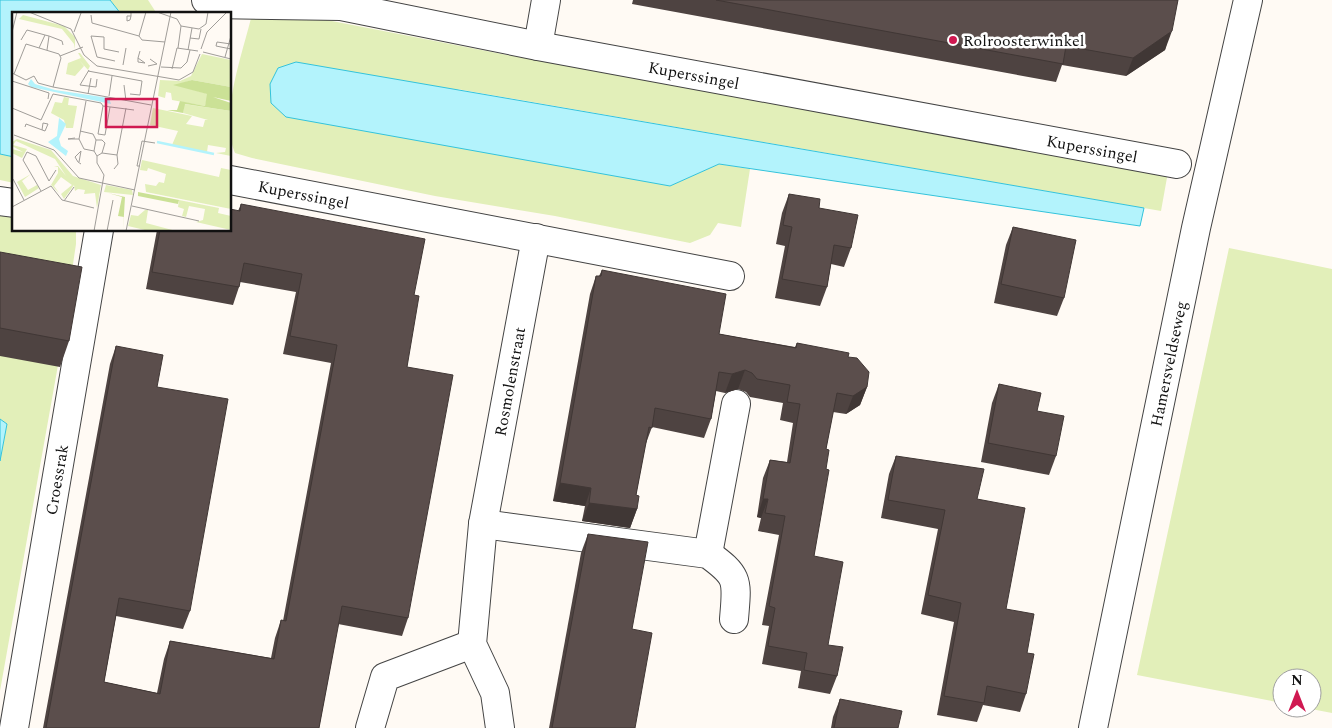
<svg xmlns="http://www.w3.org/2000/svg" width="1332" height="728" viewBox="0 0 1332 728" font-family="Spectral,serif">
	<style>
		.green { fill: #e2efb9 }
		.water { fill: #b3f3fc; stroke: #33c3db }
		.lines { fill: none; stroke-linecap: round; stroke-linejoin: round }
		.minor-casing { stroke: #444; stroke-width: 30 }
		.tertiary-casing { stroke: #444; stroke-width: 30 }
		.minor { stroke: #fff; stroke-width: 28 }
		.tertiary { stroke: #fff; stroke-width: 28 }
		.wall { fill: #4e4341 }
		.shaded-wall { fill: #403735 }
		.building { fill: #5b4e4c; stroke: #403735 }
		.poi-dot { fill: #d01951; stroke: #fff; stroke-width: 2 }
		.labels { text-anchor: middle; stroke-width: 5; stroke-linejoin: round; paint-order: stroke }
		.poi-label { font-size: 16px; fill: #111; stroke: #fff; text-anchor: start }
		.street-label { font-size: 16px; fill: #111; stroke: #fff }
		.inset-river { fill: none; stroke: #b3f3fc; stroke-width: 2.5 }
		.inset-road { fill: none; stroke: #a09d99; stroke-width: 1 }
		.view { fill: #d01951; fill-opacity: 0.15; stroke: #d01951; stroke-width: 2.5 }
		.inset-edge { fill: none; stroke: #111; stroke-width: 2.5 }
	</style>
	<rect width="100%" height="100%" fill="#fffaf4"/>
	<g class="green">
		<polygon points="110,0 148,0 157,14 121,14"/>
		<path d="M 270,9 L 502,54 L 1168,172 L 1161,211 L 457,89 L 670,186 L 719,164 L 750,169 L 741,227 L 718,223 L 710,235 L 690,243 L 555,216 L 435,196 L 252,158 L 235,153 C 219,115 243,53 252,14 Z"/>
		<polygon points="0,154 14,157 14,183 0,180"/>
		<polygon points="0,209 14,211 14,230 76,230 76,244 58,365 0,691 0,461 7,424 0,419"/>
		<polygon points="1229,248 1332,269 1332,713 1306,708 1312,708 1312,678 1282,678 1282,703 1137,675"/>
	</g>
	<g class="water">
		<polygon points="0,0 110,0 121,14 14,14 14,157 0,154"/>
		<polygon points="296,62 1144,208 1140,226 719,164 670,186 286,117 271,103 270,84 278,68"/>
		<polygon points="0,419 7,424 0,461"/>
	</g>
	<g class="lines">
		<defs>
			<g id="minor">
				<path id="s1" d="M 206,0 L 211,4 L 341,6 L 538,46 L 1177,164"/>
				<polyline points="538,46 546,0"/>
				<path id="s2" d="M 230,180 L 730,276"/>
				<polyline points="0,201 14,203"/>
				<path d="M 483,524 L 708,554 C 740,577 737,581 734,619"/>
				<polyline points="708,554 736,404"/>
				<path id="s3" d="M 14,728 L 99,230"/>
				<polyline points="370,728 385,677 472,644"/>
				<path id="s4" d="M 500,728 L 495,693 L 472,644 L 483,524 L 536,238"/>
			</g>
			<g id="tertiary">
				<path id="s5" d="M 1093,728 L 1196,228 L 1248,0"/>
			</g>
		</defs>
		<use href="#minor" class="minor-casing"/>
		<use href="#tertiary" class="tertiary-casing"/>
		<use href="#minor" class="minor"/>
		<use href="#tertiary" class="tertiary"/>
	</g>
	<g class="wall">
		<polygon points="633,0 1178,0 1165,50 1126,76 1062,65 1056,82 632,4"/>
		<polygon points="789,194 819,208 851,248 844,267 831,264 827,287 820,306 775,298 785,246 776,244 782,213"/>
		<polygon points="241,204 414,295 407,367 408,618 402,636 338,624 319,728 43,728 110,364 116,346 157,387 190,611 183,629 116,616 104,682 157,693 164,659 170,641 271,658 275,638 281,620 283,621 331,363 283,354 296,292 240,282 239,287 233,305 146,289 157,230 230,230"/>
		<polygon points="1013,227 1064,298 1057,316 994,303 1006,245"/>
		<polygon points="0,252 69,341 60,367 0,356"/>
		<polygon points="602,270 719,334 795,347 797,343 848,357 867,387 860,405 846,414 833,412 826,449 826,469 814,556 828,645 837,676 830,694 798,688 801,671 762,664 769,626 762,625 779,535 758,531 761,518 757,517 763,478 770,460 787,462 793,423 780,420 783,403 750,397 746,392 738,389 725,393 716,391 711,419 704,438 652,427 645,446 636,495 637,509 630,528 582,521 585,506 553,501 590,294 596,276 599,276"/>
		<polygon points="999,384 1037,411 1056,456 1049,475 981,462 992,403"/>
		<polygon points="896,456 977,499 1006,609 1027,653 1026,694 1020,712 983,705 977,722 937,715 954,622 921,614 938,529 881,518 889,474"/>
		<polygon points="588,534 632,629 635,728 549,728 581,553"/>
		<polygon points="840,699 898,728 831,728 833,717"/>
	</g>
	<g class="shaded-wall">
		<polygon points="1172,31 1165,50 1126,76 1133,58"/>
		<polygon points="745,370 738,389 725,393 732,374"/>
		<polygon points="867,387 860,405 846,414 853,396"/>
		<polygon points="560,483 591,488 585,506 553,501"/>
		<polygon points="763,499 768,499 761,518 757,517"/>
		<polygon points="589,503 637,509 630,528 582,521"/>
	</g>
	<g class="building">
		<polygon points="716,0 1178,0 1172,31 1133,58 1066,46 1063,64"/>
		<polygon points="789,194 820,199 819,208 858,215 851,248 834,245 827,287 782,279 792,227 783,225"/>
		<polygon points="241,204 425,239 414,295 419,296 407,367 453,375 408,618 342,606 319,728 46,728 116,346 163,355 157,387 228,399 190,611 119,598 104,682 160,694 170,641 274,659 281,620 286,621 337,345 290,336 302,274 244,263 239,287 152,272 160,230 230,230 230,209 240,211"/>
		<polygon points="1013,227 1076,240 1064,298 1001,284"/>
		<polygon points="0,252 82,267 69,341 0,328"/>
		<polygon points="602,270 726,294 719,334 796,348 797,343 849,353 848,357 857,358 869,372 867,387 853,396 837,393 826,449 829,450 826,469 829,470 814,556 843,562 828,645 843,647 837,676 804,670 807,653 768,646 775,608 769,606 785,516 765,513 768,499 763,499 770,460 790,463 800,404 787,402 790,385 757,379 752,373 745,370 732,374 719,372 711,419 655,408 652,428 649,427 636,495 639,496 637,509 589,503 591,488 560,483 596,276 601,276"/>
		<polygon points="999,384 1041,393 1037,411 1064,416 1056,456 988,443"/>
		<polygon points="896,456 984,469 977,499 1025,508 1006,609 1034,614 1027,653 1034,654 1026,694 987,686 984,703 944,696 961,603 928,595 945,510 888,500"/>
		<polygon points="588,534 648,542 632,629 652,633 635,728 552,728"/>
		<polygon points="840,699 902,711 898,728 834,728"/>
	</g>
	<circle class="poi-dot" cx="953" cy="40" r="5"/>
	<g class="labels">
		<g class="poi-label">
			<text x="963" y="46">Rolroosterwinkel</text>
		</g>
		<g class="street-label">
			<text dy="6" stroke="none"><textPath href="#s1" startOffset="496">Kuperssingel</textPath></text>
			<text dy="6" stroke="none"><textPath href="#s1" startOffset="901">Kuperssingel</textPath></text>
			<text dy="6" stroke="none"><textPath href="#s2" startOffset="75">Kuperssingel</textPath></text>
			<text dy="6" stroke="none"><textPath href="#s5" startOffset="372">Hamersveldseweg</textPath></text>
			<text dy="6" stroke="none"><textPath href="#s4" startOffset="355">Rosmolenstraat</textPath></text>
			<text dy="6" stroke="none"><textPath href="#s3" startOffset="252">Croessrak</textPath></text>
		</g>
	</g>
	<g transform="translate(12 12)">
		<rect width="219" height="219" fill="#fffaf4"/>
		<path d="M 11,3 L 52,14 L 63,25 L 63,37 L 62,32 L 50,17 L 7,7 ZM 66,41 L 68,41 L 78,54 L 76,58 L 67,48 L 72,54 L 63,64 L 54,62 L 56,51 L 69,46 ZM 190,42 L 219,48 L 219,75 L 180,68 L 165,73 L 196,82 L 193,94 L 160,88 L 159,81 L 154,80 L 153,86 L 146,84 L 148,68 L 168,69 L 179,64 ZM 52,85 L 57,86 L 56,93 L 65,94 L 61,116 L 54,116 L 52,108 L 39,101 L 43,90 L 50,91 ZM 172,92 L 219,99 L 219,144 L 204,141 L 213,140 L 214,136 L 196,133 L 195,140 L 160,133 L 166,119 L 138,113 L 141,96 L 180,104 L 174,112 L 191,115 L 193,108 L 196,108 L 171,101 ZM 5,127 L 39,138 L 61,164 L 89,173 L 85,196 L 83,181 L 72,182 L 73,178 L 66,177 L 63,179 L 62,173 L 52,187 L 49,182 L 60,173 L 49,165 L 42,174 L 47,181 L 39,173 L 46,161 L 46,155 L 42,155 L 46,154 L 54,164 L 43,147 L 4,129 L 1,133 L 15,137 L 10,146 L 0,141 L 0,137 L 11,140 L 0,134 L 0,130 ZM 130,148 L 207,165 L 209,156 L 219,158 L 219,197 L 134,180 L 133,172 L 144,174 L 147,170 L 152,171 L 154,162 L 136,156 L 135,159 L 128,158 ZM 19,162 L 10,169 L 16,178 L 25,173 L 27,176 L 13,185 L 5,170 ZM 94,173 L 120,178 L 121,183 L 92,180 ZM 167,188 L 207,196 L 206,201 L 219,204 L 219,218 L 184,210 L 191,208 L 193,197 L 177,194 L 174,205 L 170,204 L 172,197 L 166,195 ZM 133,198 L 136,198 L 134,211 L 164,219 L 137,219 L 116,214 L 119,203 L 126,204 Z" fill="#e2efb9"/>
		<path d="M 180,68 L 219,75 L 219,89 L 201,85 L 219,91 L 219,99 L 173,92 L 171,101 L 155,98 L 165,98 L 168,89 L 193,94 L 195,82 L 161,73 ZM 126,180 L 167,188 L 166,192 L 126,184 ZM 96,181 L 113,185 L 111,219 L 112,205 L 106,204 L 110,185 Z" fill="#cbe196"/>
		<path d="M 19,67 L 23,72 L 43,78 L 97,86 L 99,92 L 19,75 L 16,72 ZM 47,106 L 54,112 L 47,127 L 49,134 L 56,139 L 54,144 L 36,130 L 45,124 Z" fill="#b3f3fc"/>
		<path class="inset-river" d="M 145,130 L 202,142"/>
		<path class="inset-road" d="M 17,0 L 59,17 L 72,43 L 85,54 L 167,68 L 181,60 L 188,42M 145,0 L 165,7 L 169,14 L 187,17 L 194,12 L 196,0M 79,3 L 80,11 L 127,24 L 134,0M 119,4 L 115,4 L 115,9 L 118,8 L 119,4 L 119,0M 0,20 L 5,0M 62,20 L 69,1M 37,24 L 50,29 L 51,33M 127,24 L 130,28 L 153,30M 178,26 L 187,27 L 189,17M 9,28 L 15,18 L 33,23M 219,32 L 205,30 L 204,34 L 219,37M 27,36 L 33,23 L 37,24 L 35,38M 166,36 L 169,14M 189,37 L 195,20 L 215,0M 176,38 L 180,16M 191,40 L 219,47M 48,44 L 71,35M 213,45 L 219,24M 126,46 L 133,51 L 126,50 L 126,46 L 128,39M 103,49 L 85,45 L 79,24 L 92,25 L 92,37 L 107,40M 111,53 L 114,36M 136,54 L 145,52 L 138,47M 149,55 L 169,56 L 175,50 L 178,38M 160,57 L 165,36 L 186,39M 77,58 L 68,73 L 84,75 L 85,67M 76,59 L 130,69 L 128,83 L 118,82M 0,61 L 14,68 L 22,64 L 26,71 L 41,75 L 139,93M 2,62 L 14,32 L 47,42 L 49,46 L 41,75M 0,69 L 37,81 L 36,87M 112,73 L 114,89M 76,82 L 79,66M 97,84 L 100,64M 74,89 L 67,127 L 72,137 L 82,139 L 85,144 L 90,141 L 105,143 L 114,96M 91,94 L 86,122 L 93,123 L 98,95M 0,96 L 29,108 L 41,82 L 89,91 L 91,94 L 122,98M 13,115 L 14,112 L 33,119 L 36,112 L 31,111 L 30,118M 68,119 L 81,122 L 84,128M 2,123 L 42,138 L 67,166 L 123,178M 63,126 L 56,127 L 67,127M 82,139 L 84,128 L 90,128 L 93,131 L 90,141M 67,150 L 69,139 L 63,145 L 66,150 L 69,152M 128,154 L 125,154 L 130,129 L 143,131M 102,157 L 106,152 L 105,143M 1,167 L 12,188M 29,179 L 11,148 L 15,140 L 24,144 L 37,169 L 44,158M 52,189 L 62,175M 120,194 L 187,209M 0,195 L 39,174 L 50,188 L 82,196M 82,219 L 92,163 L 85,151 L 85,144M 95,219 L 101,188M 114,219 L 159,0"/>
		<path class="view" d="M 94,87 L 145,87 L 145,115 L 94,115 Z"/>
		<rect width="219" height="219" class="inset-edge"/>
	</g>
	<g transform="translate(1297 693)"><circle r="24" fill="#ffffff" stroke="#a0a0a0"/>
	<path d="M0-4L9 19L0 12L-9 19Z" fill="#d01951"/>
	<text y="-8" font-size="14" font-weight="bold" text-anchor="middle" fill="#111111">N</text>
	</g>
</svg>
